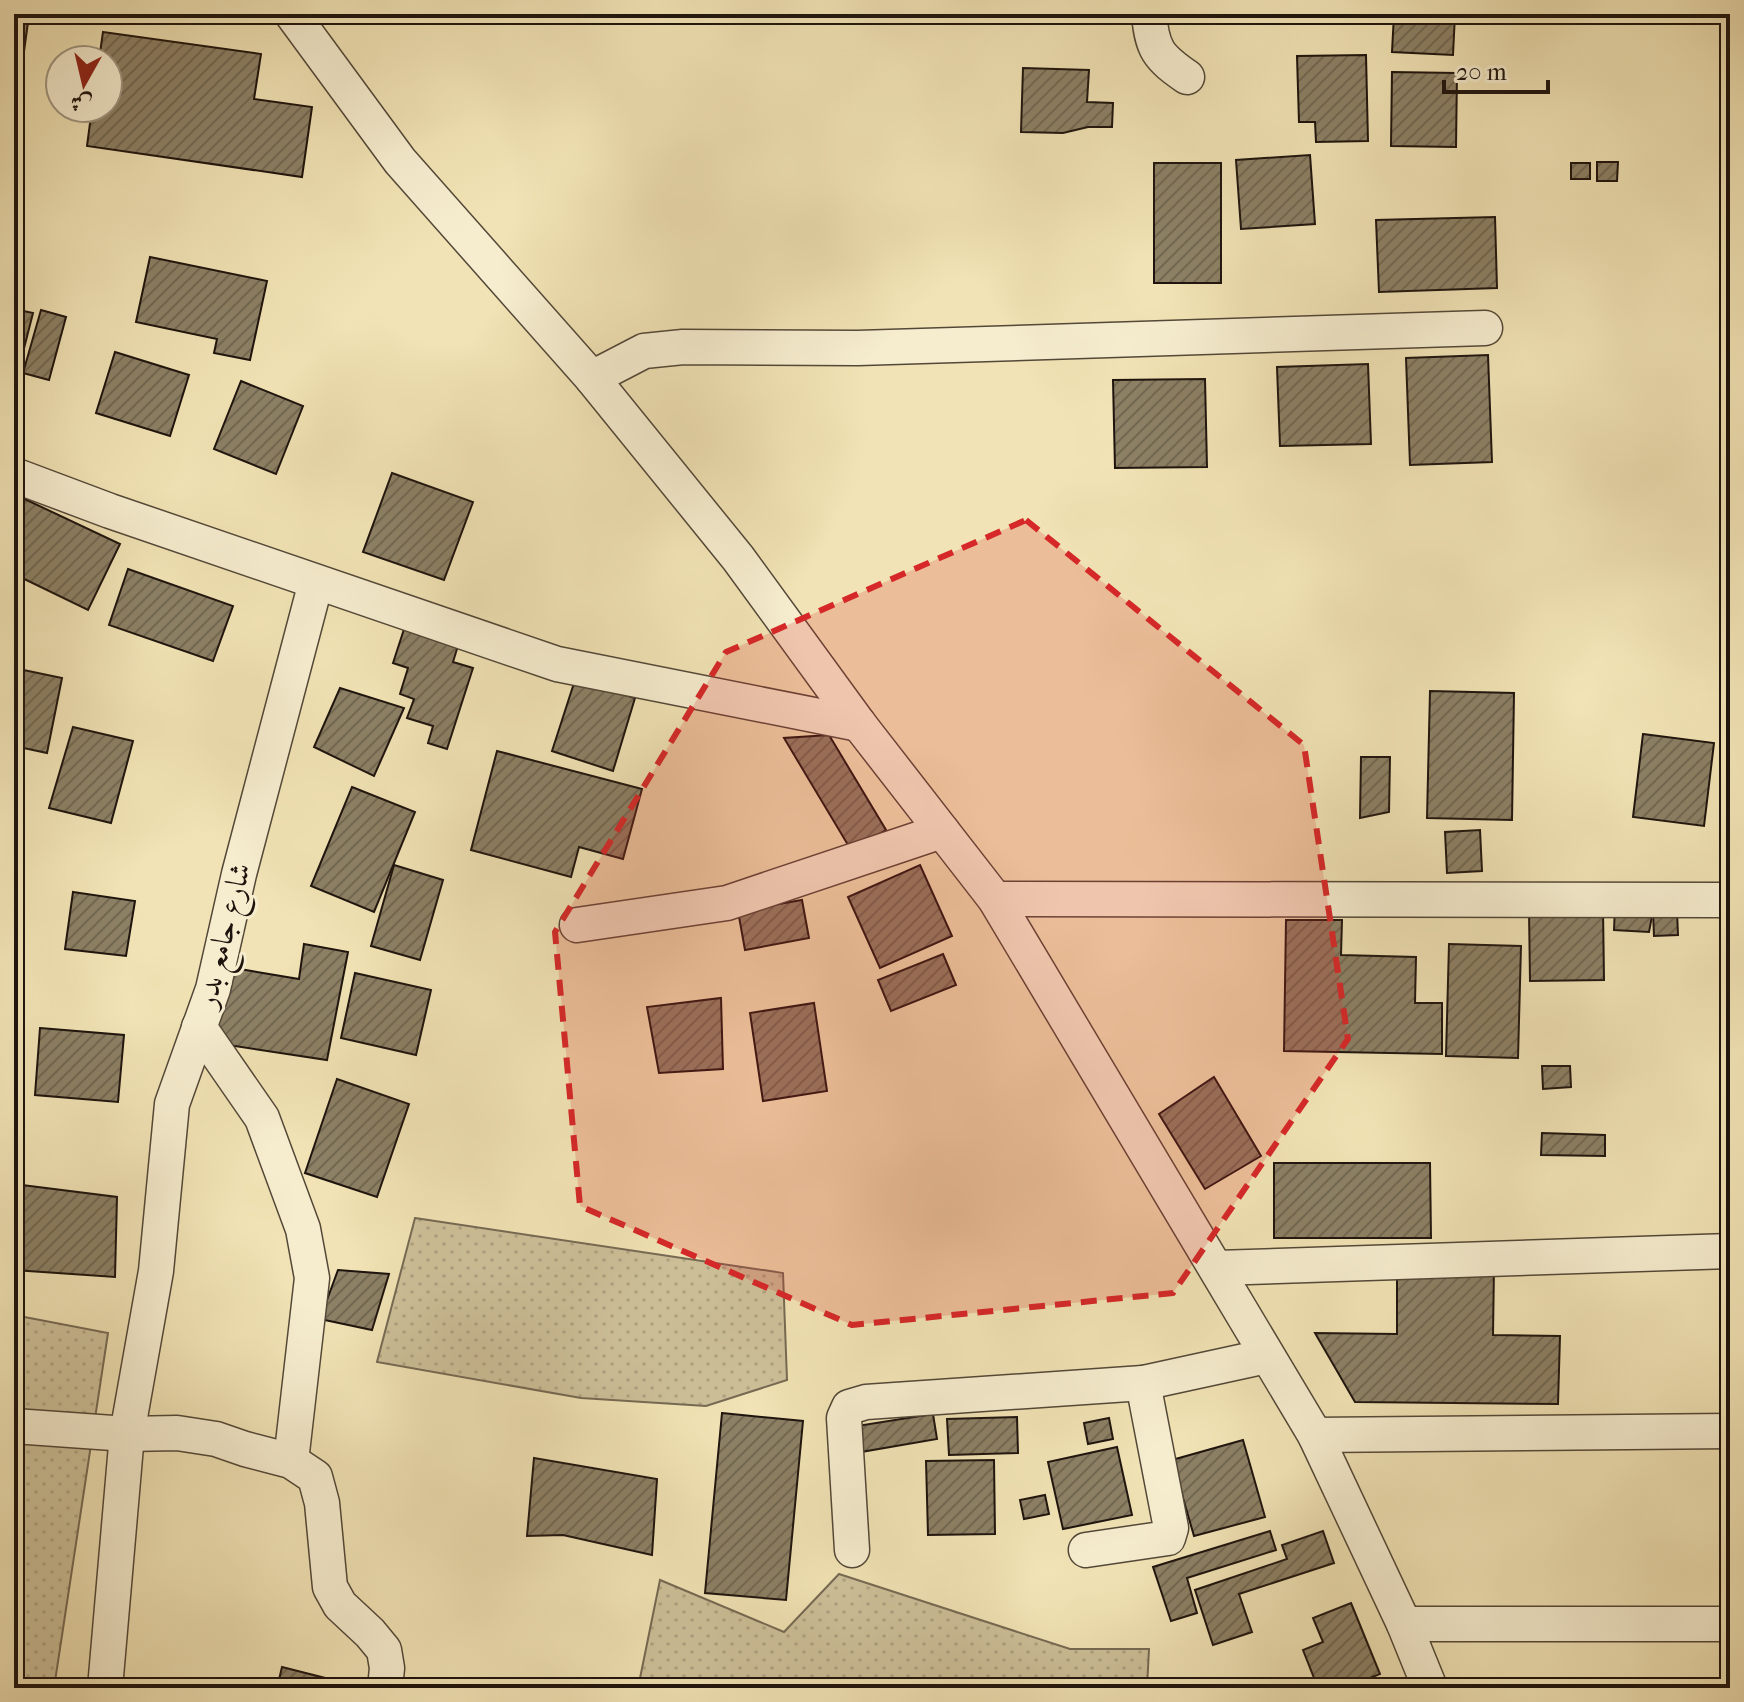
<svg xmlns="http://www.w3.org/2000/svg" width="1744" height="1702" viewBox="0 0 1744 1702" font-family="'IM FELL French Canon',Amiri,serif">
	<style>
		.grass { fill: url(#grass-dots); stroke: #766a54; stroke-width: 2 }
		.building { fill: url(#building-hatch); stroke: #1e140e; stroke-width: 2 }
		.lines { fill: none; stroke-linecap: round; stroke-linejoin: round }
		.minor-casing { stroke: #534838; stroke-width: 37 }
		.minor { stroke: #f6edcf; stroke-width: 34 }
		.marked { fill: #d62828; fill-opacity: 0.2; stroke: #d62828; stroke-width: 6; stroke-dasharray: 16 10; stroke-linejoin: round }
		.labels { text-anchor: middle; stroke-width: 6; stroke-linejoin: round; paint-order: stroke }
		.street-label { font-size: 30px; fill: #1e140e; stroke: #f6edcf }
	</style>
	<defs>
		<pattern id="grass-dots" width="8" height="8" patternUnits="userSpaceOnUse" patternTransform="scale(2)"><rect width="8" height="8" fill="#cdc099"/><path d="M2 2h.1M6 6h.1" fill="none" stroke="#b0a483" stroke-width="1.8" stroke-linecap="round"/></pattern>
		<pattern id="building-hatch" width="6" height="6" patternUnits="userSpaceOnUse" patternTransform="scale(2)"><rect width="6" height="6" fill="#8c8065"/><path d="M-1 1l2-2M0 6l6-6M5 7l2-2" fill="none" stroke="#726852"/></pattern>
	</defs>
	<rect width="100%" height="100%" fill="#f1e3b5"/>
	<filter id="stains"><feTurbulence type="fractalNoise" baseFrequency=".0025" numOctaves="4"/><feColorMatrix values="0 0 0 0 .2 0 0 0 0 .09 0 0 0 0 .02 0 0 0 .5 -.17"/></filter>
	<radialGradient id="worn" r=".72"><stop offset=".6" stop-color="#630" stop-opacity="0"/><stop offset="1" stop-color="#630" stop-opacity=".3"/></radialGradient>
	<g class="grass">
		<polygon points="415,1218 783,1273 787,1380 706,1406 581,1398 377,1362"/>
		<polygon points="14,1315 108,1333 54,1688 14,1688"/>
		<polygon points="839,1574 1070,1649 1149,1649 1147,1688 638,1688 660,1580 784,1632"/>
	</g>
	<g class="building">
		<polygon points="14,14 29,15 19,88 14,87"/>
		<polygon points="674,14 765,14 765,21 674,23"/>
		<polygon points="1394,14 1455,14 1453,55 1392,52"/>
		<polygon points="103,32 261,54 254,99 312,107 302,177 87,146 92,108 108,108 108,60 99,60"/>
		<polygon points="1366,55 1368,141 1316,142 1315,122 1299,122 1297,56"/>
		<polygon points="1023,68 1089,70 1087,102 1113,103 1112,127 1088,127 1063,133 1021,132"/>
		<polygon points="1392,72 1457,73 1456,147 1391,146"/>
		<polygon points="1310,155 1315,224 1241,229 1236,160"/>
		<polygon points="1597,162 1618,162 1617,181 1597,181"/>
		<rect x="1154" y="163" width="67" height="120"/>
		<rect x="1571" y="163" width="19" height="16"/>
		<polygon points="1495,217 1497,288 1379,292 1376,220"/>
		<polygon points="150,257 267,281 250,360 214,353 217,339 136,322"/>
		<polygon points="14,309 33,313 17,376 14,375"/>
		<polygon points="41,310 66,317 49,380 23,373"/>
		<polygon points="115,352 189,375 170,436 96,413"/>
		<polygon points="1488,355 1492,462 1410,465 1406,358"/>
		<polygon points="1368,364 1371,444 1280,446 1277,367"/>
		<polygon points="1205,379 1207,467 1115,468 1113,380"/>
		<polygon points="241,381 303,406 276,474 214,449"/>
		<polygon points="392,473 473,502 444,580 363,552"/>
		<polygon points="14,494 120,544 88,610 14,574"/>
		<polygon points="128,569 233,606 213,661 109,625"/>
		<polygon points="406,623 460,639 453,662 473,668 447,749 428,743 433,726 407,718 414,699 400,694 408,668 393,663"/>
		<polygon points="14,668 62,678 47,753 14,746"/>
		<polygon points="575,680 635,698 613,771 552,751"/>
		<polygon points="340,688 404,708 374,776 314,747"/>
		<polygon points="1430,691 1514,693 1512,820 1427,818"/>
		<polygon points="73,727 133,741 111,823 49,808"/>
		<polygon points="1643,734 1714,743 1704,826 1633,817"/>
		<polygon points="829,735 886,830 851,850 784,738"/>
		<polygon points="497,751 642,789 623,859 579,847 571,877 471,850"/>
		<polygon points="1361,757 1390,757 1389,812 1360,818"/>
		<polygon points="352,787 415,812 374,912 311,886"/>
		<polygon points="1480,830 1482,871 1447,873 1445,832"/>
		<polygon points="394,865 443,880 420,960 371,946"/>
		<polygon points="920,865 952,936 880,968 848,897"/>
		<polygon points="73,892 135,901 126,956 65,949"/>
		<polygon points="802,900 809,938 745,950 738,911"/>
		<polygon points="1615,907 1653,911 1649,932 1614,930"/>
		<polygon points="1603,909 1604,980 1530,981 1529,910"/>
		<polygon points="1653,911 1677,911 1678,935 1654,936"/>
		<polygon points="1286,920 1342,920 1341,955 1416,957 1415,1003 1442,1003 1442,1054 1284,1051"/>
		<polygon points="304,944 348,952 327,1060 215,1043 228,967 299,979"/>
		<polygon points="1449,944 1521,946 1518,1058 1446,1056"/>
		<polygon points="943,954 956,985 891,1011 878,980"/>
		<polygon points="355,973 431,990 416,1055 341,1038"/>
		<polygon points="721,998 723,1069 659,1073 647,1007"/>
		<polygon points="814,1003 827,1091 763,1101 750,1013"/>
		<polygon points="40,1028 124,1035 118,1102 35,1095"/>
		<polygon points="1542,1066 1570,1066 1571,1087 1543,1089"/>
		<polygon points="1214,1077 1261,1156 1205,1189 1159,1114"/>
		<polygon points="337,1079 409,1104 377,1197 305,1173"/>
		<polygon points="1542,1133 1605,1135 1605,1156 1541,1155"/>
		<polygon points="1274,1163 1430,1163 1431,1238 1274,1238"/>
		<polygon points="14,1184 117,1197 115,1277 14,1270"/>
		<polygon points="1397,1266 1494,1267 1493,1335 1560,1336 1558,1404 1355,1402 1315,1333 1397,1334"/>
		<polygon points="338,1270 389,1274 372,1330 320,1319"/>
		<polygon points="722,1413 803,1421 786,1600 705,1593"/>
		<polygon points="933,1414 937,1439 861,1452 857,1426"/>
		<polygon points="1017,1417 1018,1453 949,1455 947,1419"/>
		<polygon points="1109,1418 1113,1439 1088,1444 1084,1423"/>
		<polygon points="1243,1440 1265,1517 1194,1536 1172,1460"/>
		<polygon points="1117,1447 1132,1515 1063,1529 1048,1462"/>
		<polygon points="534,1458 657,1479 652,1555 563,1535 527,1536"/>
		<polygon points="994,1460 995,1534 928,1535 926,1461"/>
		<polygon points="1045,1495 1049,1514 1024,1519 1020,1500"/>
		<polygon points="1270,1531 1276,1550 1187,1578 1197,1613 1171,1621 1153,1567"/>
		<polygon points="1323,1531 1334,1563 1239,1594 1252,1632 1213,1645 1195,1590 1287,1559 1282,1545"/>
		<polygon points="1351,1603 1380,1674 1345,1688 1318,1688 1303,1650 1323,1642 1313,1618"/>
		<polygon points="282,1667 345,1683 343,1688 277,1688"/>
	</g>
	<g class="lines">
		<defs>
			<g id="minor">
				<polyline points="292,14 400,161 592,378 738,558 859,724 995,899 1315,1435 1404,1624 1430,1688"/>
				<path d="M 1149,14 C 1152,49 1158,57 1187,77"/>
				<polyline points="592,378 644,351 683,347 858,348 1485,328"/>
				<polyline points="14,475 110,511 557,664 859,724"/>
				<polyline points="995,899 1730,900"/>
				<polyline points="577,925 727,903 942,831"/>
				<polyline points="199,1027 262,1118 303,1229 312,1278 291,1461"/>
				<polyline points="1217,1268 1730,1251"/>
				<polyline points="14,1426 127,1434 177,1433 216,1439 245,1449 291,1461 315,1477 322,1503 330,1587 340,1605 370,1633 384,1650 387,1668 385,1688"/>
				<polyline points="1315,1435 1730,1431"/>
				<polyline points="852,1550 844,1418 849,1407 866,1402 1143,1383 1267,1356"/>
				<polyline points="1086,1550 1168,1538 1171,1528 1143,1383"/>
				<polyline points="1404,1624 1730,1624"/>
				<polyline points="105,1688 127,1434 156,1271 172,1104 213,989 239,874 316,582"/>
			</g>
		</defs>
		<use href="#minor" class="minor-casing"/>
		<use href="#minor" class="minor"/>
	</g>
	<path class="marked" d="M 1026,520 L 1304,745 L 1348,1039 L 1173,1293 L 852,1325 L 580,1206 L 555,932 L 726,652 Z"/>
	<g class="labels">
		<g class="street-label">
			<text transform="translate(223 935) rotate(-76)" y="10">شارع جامع بدر</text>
		</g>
	</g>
	<rect width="1744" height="1702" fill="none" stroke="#f1e3b5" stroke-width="48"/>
	<rect x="16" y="16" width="1712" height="1670" fill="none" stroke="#1e140e" stroke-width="4"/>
	<rect x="24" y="24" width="1696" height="1654" fill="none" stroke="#1e140e" stroke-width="2"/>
	<g transform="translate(84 84) rotate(188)"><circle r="38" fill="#f6edcf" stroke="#a09682" stroke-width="2"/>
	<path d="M0-6L14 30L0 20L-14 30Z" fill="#8f2418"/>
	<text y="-12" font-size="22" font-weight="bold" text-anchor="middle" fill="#1e140e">ش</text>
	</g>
	<path d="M1444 80v12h104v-12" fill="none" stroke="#1e140e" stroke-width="4"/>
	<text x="1456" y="80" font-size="24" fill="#1e140e" stroke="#f6edcf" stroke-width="6" paint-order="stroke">20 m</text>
	<rect width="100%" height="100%" filter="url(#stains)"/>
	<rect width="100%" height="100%" fill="url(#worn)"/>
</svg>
